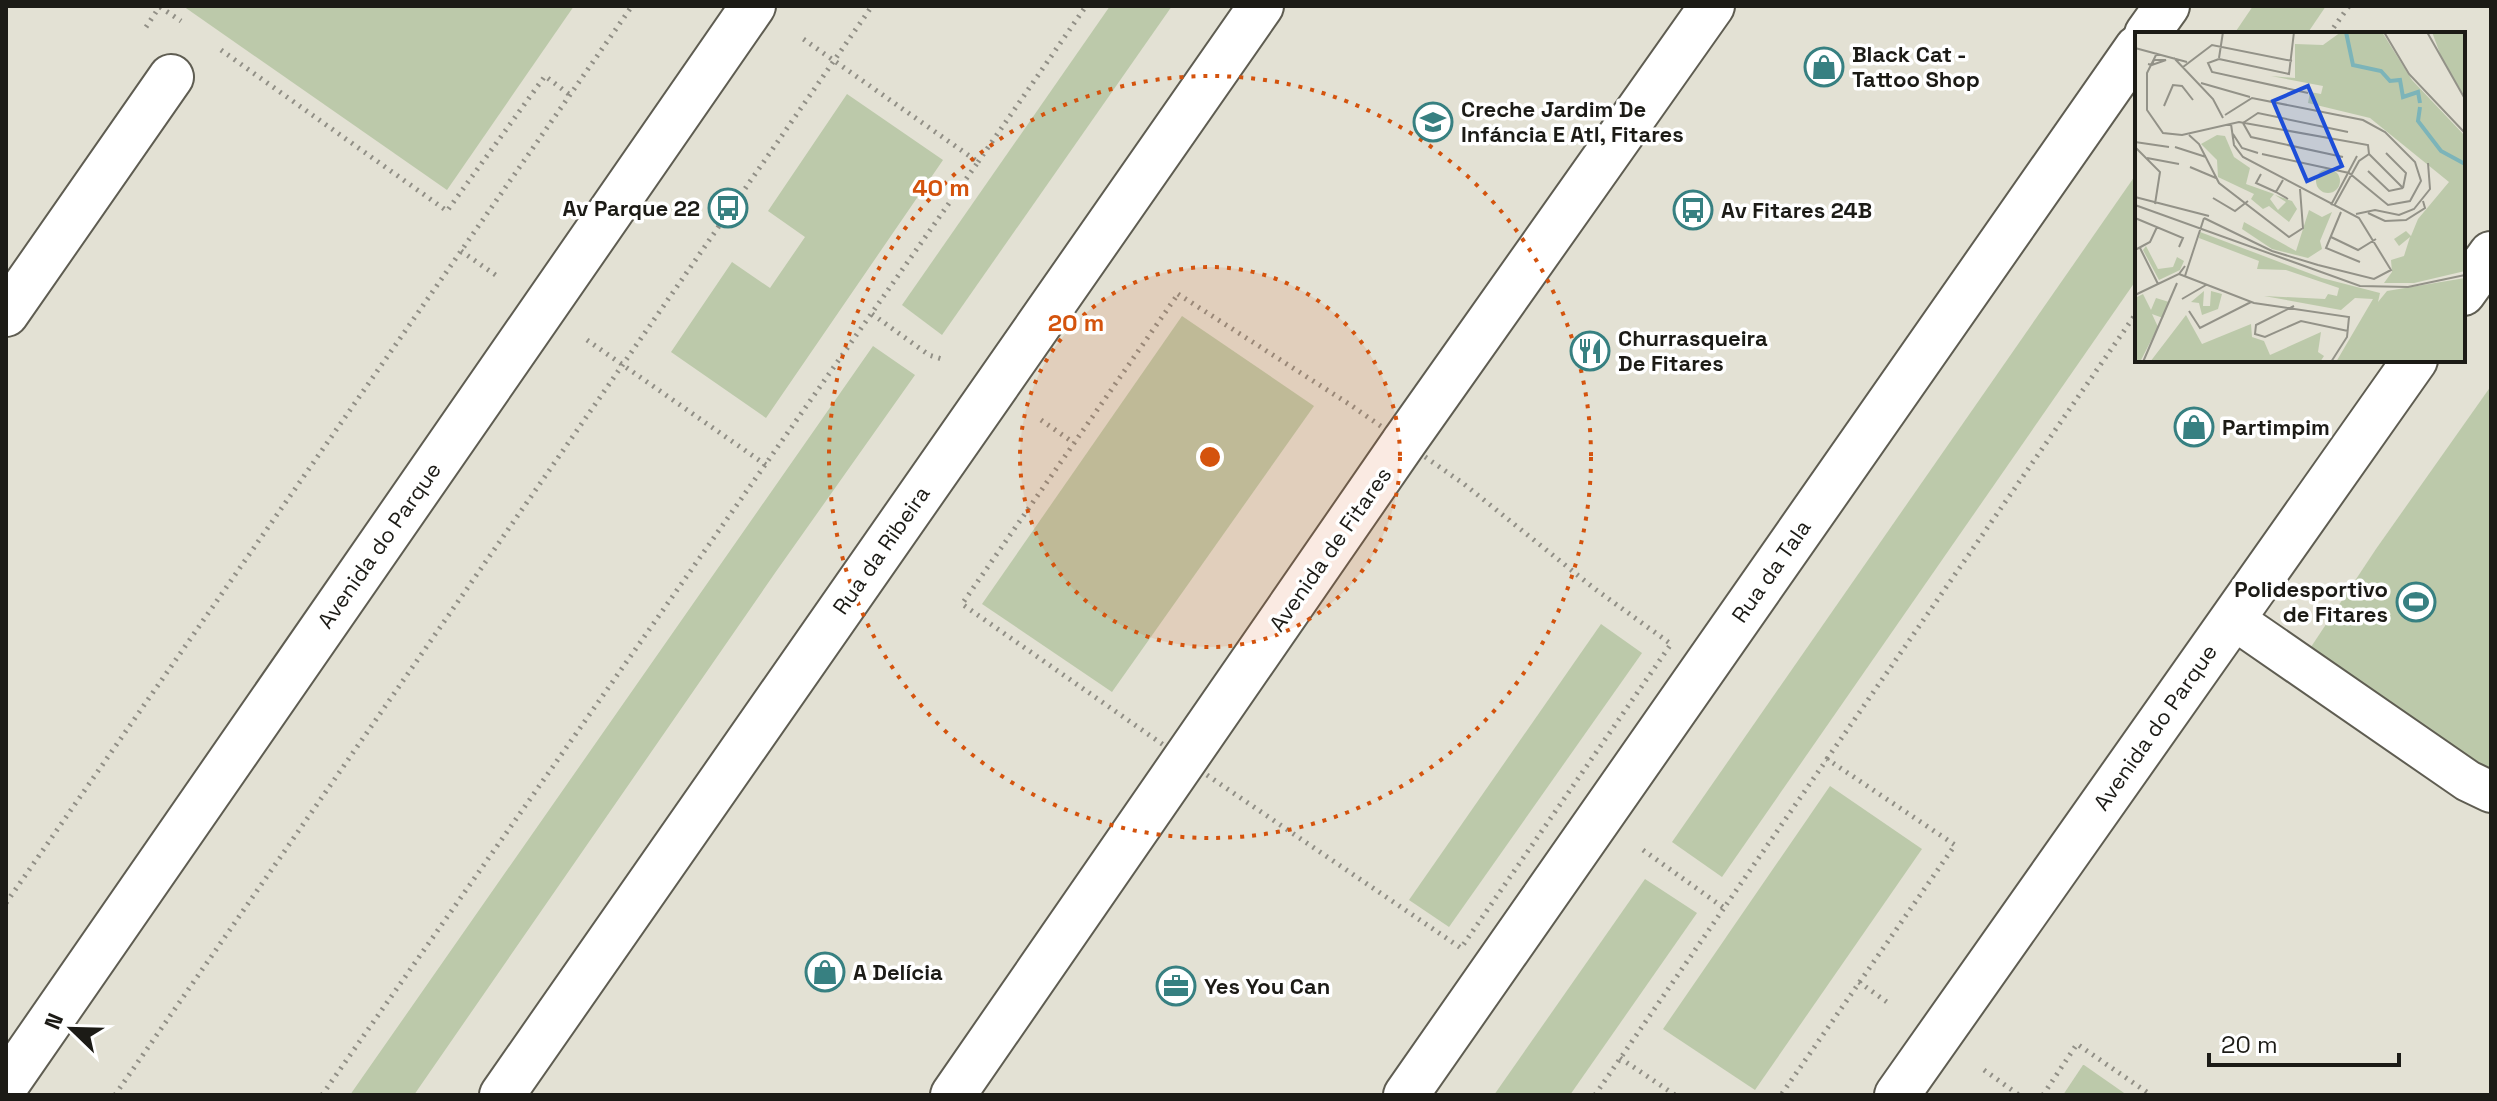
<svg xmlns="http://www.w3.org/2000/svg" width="2497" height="1101" viewBox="0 0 2497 1101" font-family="'Space Grotesk',sans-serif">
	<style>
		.green { fill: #bcc9aa }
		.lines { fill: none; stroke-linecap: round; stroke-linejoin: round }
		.pedestrian-casing { stroke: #5f5d52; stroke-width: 44 }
		.minor-casing { stroke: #5f5d52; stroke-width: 48 }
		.path { stroke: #918f86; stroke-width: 5; stroke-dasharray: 2 6; stroke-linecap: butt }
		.pedestrian { stroke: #fff; stroke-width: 40 }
		.minor { stroke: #fff; stroke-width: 44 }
		.ring { fill: none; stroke: #d4530d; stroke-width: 4; stroke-dasharray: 4 8 }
		.labels { text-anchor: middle; stroke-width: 7; stroke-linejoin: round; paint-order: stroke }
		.poi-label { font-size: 22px; font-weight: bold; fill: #1c1b16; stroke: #fff; text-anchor: start }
		.street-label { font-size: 22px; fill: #1c1b16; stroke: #fff }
		.inset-river { fill: none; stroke: #7cb4b9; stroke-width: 4 }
		.inset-road { fill: none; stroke: #939288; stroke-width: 2 }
		.view { fill: #1d4ed8; fill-opacity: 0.15; stroke: #1d4ed8; stroke-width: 4 }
		.inset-edge { fill: none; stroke: #1c1b16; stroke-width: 4 }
		.centre { fill: #d4530d; stroke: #fff; stroke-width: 4 }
		.ring-label { font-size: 24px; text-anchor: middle; font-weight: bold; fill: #d4530d; stroke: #fff; stroke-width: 7; stroke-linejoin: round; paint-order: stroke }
	</style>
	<rect width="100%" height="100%" fill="#e3e1d4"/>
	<g class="green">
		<polygon points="183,6 574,6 447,190"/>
		<polygon points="1110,6 1172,6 942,335 902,305"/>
		<polygon points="2253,6 2326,6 2307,34 2234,34"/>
		<polygon points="847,94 943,160 766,418 671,352 732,262 770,288 805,237 768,211"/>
		<polygon points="2137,173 2137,279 1722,877 1672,842"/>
		<polygon points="1182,316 1314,406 1112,692 982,604"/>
		<polygon points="873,346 915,375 775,573 414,1095 350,1095"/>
		<polygon points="2491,386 2491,773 2305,656 2376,549"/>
		<polygon points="1601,624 1642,653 1449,927 1409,900"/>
		<polygon points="1830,786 1922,849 1755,1090 1663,1029"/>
		<polygon points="1645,879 1697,913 1570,1095 1494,1095"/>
		<polygon points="2083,1065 2084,1065 2127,1095 2063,1095"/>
	</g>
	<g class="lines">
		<defs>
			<polyline id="pedestrian" points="2232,618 2468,781 2491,792"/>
			<g id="minor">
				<polyline points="2147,34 2167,6"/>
				<polyline points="2463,293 2491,254"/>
				<polyline points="6,314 171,77"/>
				<polyline points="6,1085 753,6"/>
				<polyline points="502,1095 1261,6"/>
				<polyline points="953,1095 1404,442 1712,6"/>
				<polyline points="1406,1095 2137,48"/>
				<polyline points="1897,1095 2415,360"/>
			</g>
		</defs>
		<use href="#pedestrian" class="pedestrian-casing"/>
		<use href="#minor" class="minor-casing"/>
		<g class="path">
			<polyline points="160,7 181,21"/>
			<polyline points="146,27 160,6"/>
			<polyline points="2329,34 2349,6"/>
			<polyline points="221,50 447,211 545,76 570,95"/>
			<polyline points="978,162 1086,6"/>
			<polyline points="461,251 497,276"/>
			<polygon points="1178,294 1349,404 1464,484 1595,589 1671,644 1461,948 1185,760 962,604"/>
			<polyline points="872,314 929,355 945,360"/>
			<polyline points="587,340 766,465"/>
			<polyline points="1041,420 1074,443"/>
			<polyline points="1827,759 2137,312"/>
			<polyline points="1643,850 1724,908 1827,759 1955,845 1781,1095"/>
			<polyline points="6,903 632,6"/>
			<polyline points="1859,982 1891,1005"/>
			<polyline points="1620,1058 1675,1095"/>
			<polyline points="1984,1070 2019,1095"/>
			<polyline points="115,1095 872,6"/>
			<polyline points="322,1095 978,162 799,36"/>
			<polyline points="1595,1095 1724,908"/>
			<polyline points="2043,1095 2077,1044 2151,1095"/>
		</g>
		<use href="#pedestrian" class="pedestrian"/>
		<use href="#minor" class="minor"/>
	</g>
	<circle cx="1210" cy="457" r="190" fill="#d4530d" fill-opacity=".12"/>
	<g class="ring">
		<circle cx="1210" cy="457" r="190"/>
		<circle cx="1210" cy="457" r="381"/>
	</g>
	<defs>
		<symbol id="shop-ring" viewBox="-11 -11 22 22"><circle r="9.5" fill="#fff" stroke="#378081" stroke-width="1.5"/><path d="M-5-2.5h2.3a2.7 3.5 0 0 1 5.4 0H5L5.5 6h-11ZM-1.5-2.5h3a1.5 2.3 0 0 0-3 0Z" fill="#378081"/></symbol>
		<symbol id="school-ring" viewBox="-11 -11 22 22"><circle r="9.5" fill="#fff" stroke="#378081" stroke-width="1.5"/><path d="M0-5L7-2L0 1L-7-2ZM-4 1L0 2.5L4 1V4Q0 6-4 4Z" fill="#378081"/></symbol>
		<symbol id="bus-ring" viewBox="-11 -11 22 22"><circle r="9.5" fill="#fff" stroke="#378081" stroke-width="1.5"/><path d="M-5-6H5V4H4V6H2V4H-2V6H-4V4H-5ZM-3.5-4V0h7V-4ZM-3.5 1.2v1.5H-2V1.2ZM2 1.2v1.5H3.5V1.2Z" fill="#378081"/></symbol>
		<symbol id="restaurant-ring" viewBox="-11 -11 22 22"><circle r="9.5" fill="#fff" stroke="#378081" stroke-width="1.5"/><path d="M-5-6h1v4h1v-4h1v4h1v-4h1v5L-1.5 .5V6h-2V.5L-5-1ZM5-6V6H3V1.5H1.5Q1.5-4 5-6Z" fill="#378081"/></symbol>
		<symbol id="stadium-ring" viewBox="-11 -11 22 22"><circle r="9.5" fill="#fff" stroke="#378081" stroke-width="1.5"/><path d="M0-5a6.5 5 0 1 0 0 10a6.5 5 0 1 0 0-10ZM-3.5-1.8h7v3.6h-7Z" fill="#378081"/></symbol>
		<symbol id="office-ring" viewBox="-11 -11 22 22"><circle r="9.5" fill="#fff" stroke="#378081" stroke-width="1.5"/><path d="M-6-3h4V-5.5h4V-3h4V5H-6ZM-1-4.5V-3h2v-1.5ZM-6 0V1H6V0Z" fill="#378081"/></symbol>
	</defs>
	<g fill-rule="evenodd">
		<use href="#shop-ring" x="1802" y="45" width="44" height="44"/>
		<use href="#school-ring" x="1411" y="100" width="44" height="44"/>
		<use href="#bus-ring" x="706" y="186" width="44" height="44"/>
		<use href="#bus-ring" x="1671" y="188" width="44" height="44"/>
		<use href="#restaurant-ring" x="1568" y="329" width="44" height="44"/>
		<use href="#shop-ring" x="2172" y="405" width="44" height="44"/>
		<use href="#stadium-ring" x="2394" y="580" width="44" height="44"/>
		<use href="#shop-ring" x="803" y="950" width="44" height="44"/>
		<use href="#office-ring" x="1154" y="964" width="44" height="44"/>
	</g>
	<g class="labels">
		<g class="poi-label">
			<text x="1852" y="62">Black Cat -<tspan x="1852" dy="25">Tattoo Shop</tspan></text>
			<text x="1461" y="117">Creche Jardim De<tspan x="1461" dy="25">Infáncia E Atl, Fitares</tspan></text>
			<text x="700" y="216" text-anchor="end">Av Parque 22</text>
			<text x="1721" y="218">Av Fitares 24B</text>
			<text x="1618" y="346">Churrasqueira<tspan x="1618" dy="25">De Fitares</tspan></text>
			<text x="2222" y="435">Partimpim</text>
			<text x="2388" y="597" text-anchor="end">Polidesportivo<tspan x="2388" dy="25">de Fitares</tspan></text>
			<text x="853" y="980">A Delícia</text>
			<text x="1204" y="994">Yes You Can</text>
		</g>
		<g class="street-label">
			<text transform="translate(379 545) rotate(-55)" y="8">Avenida do Parque</text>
			<text transform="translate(1330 549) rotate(-55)" y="8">Avenida de Fitares</text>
			<text transform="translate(881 550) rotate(-55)" y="8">Rua da Ribeira</text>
			<text transform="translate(1771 571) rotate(-55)" y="8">Rua da Tala</text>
			<text transform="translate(2155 727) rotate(-55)" y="8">Avenida do Parque</text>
		</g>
	</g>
	<g transform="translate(2135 32)">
		<rect width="330" height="330" fill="#e3e1d4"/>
		<path d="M 206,0 L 247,0 L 277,48 L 330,104 L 330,239 L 279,251 L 249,251 L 257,240 L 256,228 L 269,224 L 275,205 L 264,214 L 259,207 L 271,199 L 276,204 L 283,187 L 314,150 L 235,86 L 173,71 L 175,60 L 186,62 L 188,54 L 136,44 L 160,46 L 160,12 L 188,13 ZM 297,0 L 330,0 L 330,65 L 307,27 ZM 82,103 L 90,104 L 99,125 L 115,136 L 111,152 L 139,162 L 135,167 L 143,178 L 151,170 L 140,163 L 157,169 L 162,177 L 154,190 L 134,174 L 128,177 L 116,167 L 119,162 L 83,145 L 82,128 L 66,112 ZM181 149a12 12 0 1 1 24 0a12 12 0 1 1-24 0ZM 174,178 L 187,185 L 197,180 L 185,209 L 187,217 L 173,226 L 137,217 L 107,197 L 109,190 L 161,219 ZM 65,200 L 187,246 L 245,261 L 243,270 L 252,259 L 330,246 L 330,330 L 201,330 L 238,267 L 220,266 L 206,278 L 129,264 L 190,267 L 193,262 L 202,264 L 204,256 L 151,238 L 122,237 L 124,229 L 64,206 ZM 11,214 L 23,237 L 38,235 L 42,225 L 49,229 L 45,238 L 24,248 L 8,218 ZM 69,259 L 68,274 L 75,274 L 76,259 L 87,262 L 83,277 L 67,283 L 64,271 L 56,270 ZM 8,262 L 16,278 L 21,266 L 34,270 L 28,286 L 17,282 L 23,295 L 5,330 L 0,330 L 0,266 ZM 51,283 L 67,312 L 116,292 L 117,305 L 129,309 L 135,323 L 186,300 L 183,320 L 189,324 L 185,330 L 15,330 Z" fill="#bcc9aa"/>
		<path class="inset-river" d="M 211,0 L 218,33 L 246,39 L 255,49 L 265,48 L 268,65 L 283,60 L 285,71M 285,75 L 283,89 L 306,119 L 330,132"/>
		<path class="inset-road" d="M 249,0 L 274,42 L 330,101M 292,0 L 330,67M 0,16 L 52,30M 22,21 L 12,41 L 12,78 L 28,101 L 47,103 L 104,90 L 233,113 L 234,122 L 224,129 L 199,174M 39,26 L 78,67 L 88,86M 84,26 L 88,0M 84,27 L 73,31 L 77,40 L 173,61M 84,27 L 154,42 L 159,0M 13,32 L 17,33 L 31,28 L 19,28 L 17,33M 48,35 L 77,13 L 157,29M 66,51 L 115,65M 29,74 L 38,53 L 47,54 L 58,68M 90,83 L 117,66 L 228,88 L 250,100 L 280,130 L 286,149 L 275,169 L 253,173 L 214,141 L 127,122M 98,102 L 107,116 L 123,121M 54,103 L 64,112 L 84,151 L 154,205 L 168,196 L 165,157M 0,110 L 34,115M 0,115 L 25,140 L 20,172M 40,115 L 71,125M 251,121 L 271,141 L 268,156M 234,122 L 268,156M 208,125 L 116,105 L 108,91 L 123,81 L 213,100M 12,126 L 44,132M 55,135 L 81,146M 233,139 L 254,159 L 268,156M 126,142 L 121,151 L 141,160M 148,148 L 141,160 L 153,167M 0,165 L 74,184M 78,166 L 100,179 L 113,169M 0,173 L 225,254 L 273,255 L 330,243M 196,173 L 222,124M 206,180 L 191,216 L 225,230M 233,181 L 250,189 L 271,188 L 290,176 L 288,169M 221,182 L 240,178 L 264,183 L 279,177 L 295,157 L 293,131M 0,186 L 48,206 L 44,215M 69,186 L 137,219 L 183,233 L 239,247 L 256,238 L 224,186 L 108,125 L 99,113 L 96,92M 196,205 L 223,218 L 241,207M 5,216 L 23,252M 0,218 L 15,210 L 22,195M 44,242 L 119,271 L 214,285 L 212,305 L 196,330M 50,244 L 69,186M 0,263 L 44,242 L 50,234M 47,267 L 71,253M 159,274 L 121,293 L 120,302 L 130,305 L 166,289 L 213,299M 54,279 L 65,296 L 116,270M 8,330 L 42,251"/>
		<path class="view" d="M 173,54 L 207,134 L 172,149 L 138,69 Z"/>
		<rect width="330" height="330" class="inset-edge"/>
	</g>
	<circle cx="1210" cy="457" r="12" class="centre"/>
	<g class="ring-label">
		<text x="941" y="196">40 m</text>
		<text x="1076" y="331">20 m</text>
	</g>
	<rect width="2497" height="1101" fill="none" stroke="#1c1b16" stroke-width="16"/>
	<g transform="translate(72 1029) rotate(293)" stroke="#ffffff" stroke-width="6" paint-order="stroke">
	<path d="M0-6L14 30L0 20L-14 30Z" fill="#1c1b16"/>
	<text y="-12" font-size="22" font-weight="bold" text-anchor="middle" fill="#1c1b16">N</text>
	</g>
	<path d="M2209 1053v12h190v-12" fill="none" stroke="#1c1b16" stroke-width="4"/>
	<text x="2221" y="1053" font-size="24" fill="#1c1b16" stroke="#ffffff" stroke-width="6" paint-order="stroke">20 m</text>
</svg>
